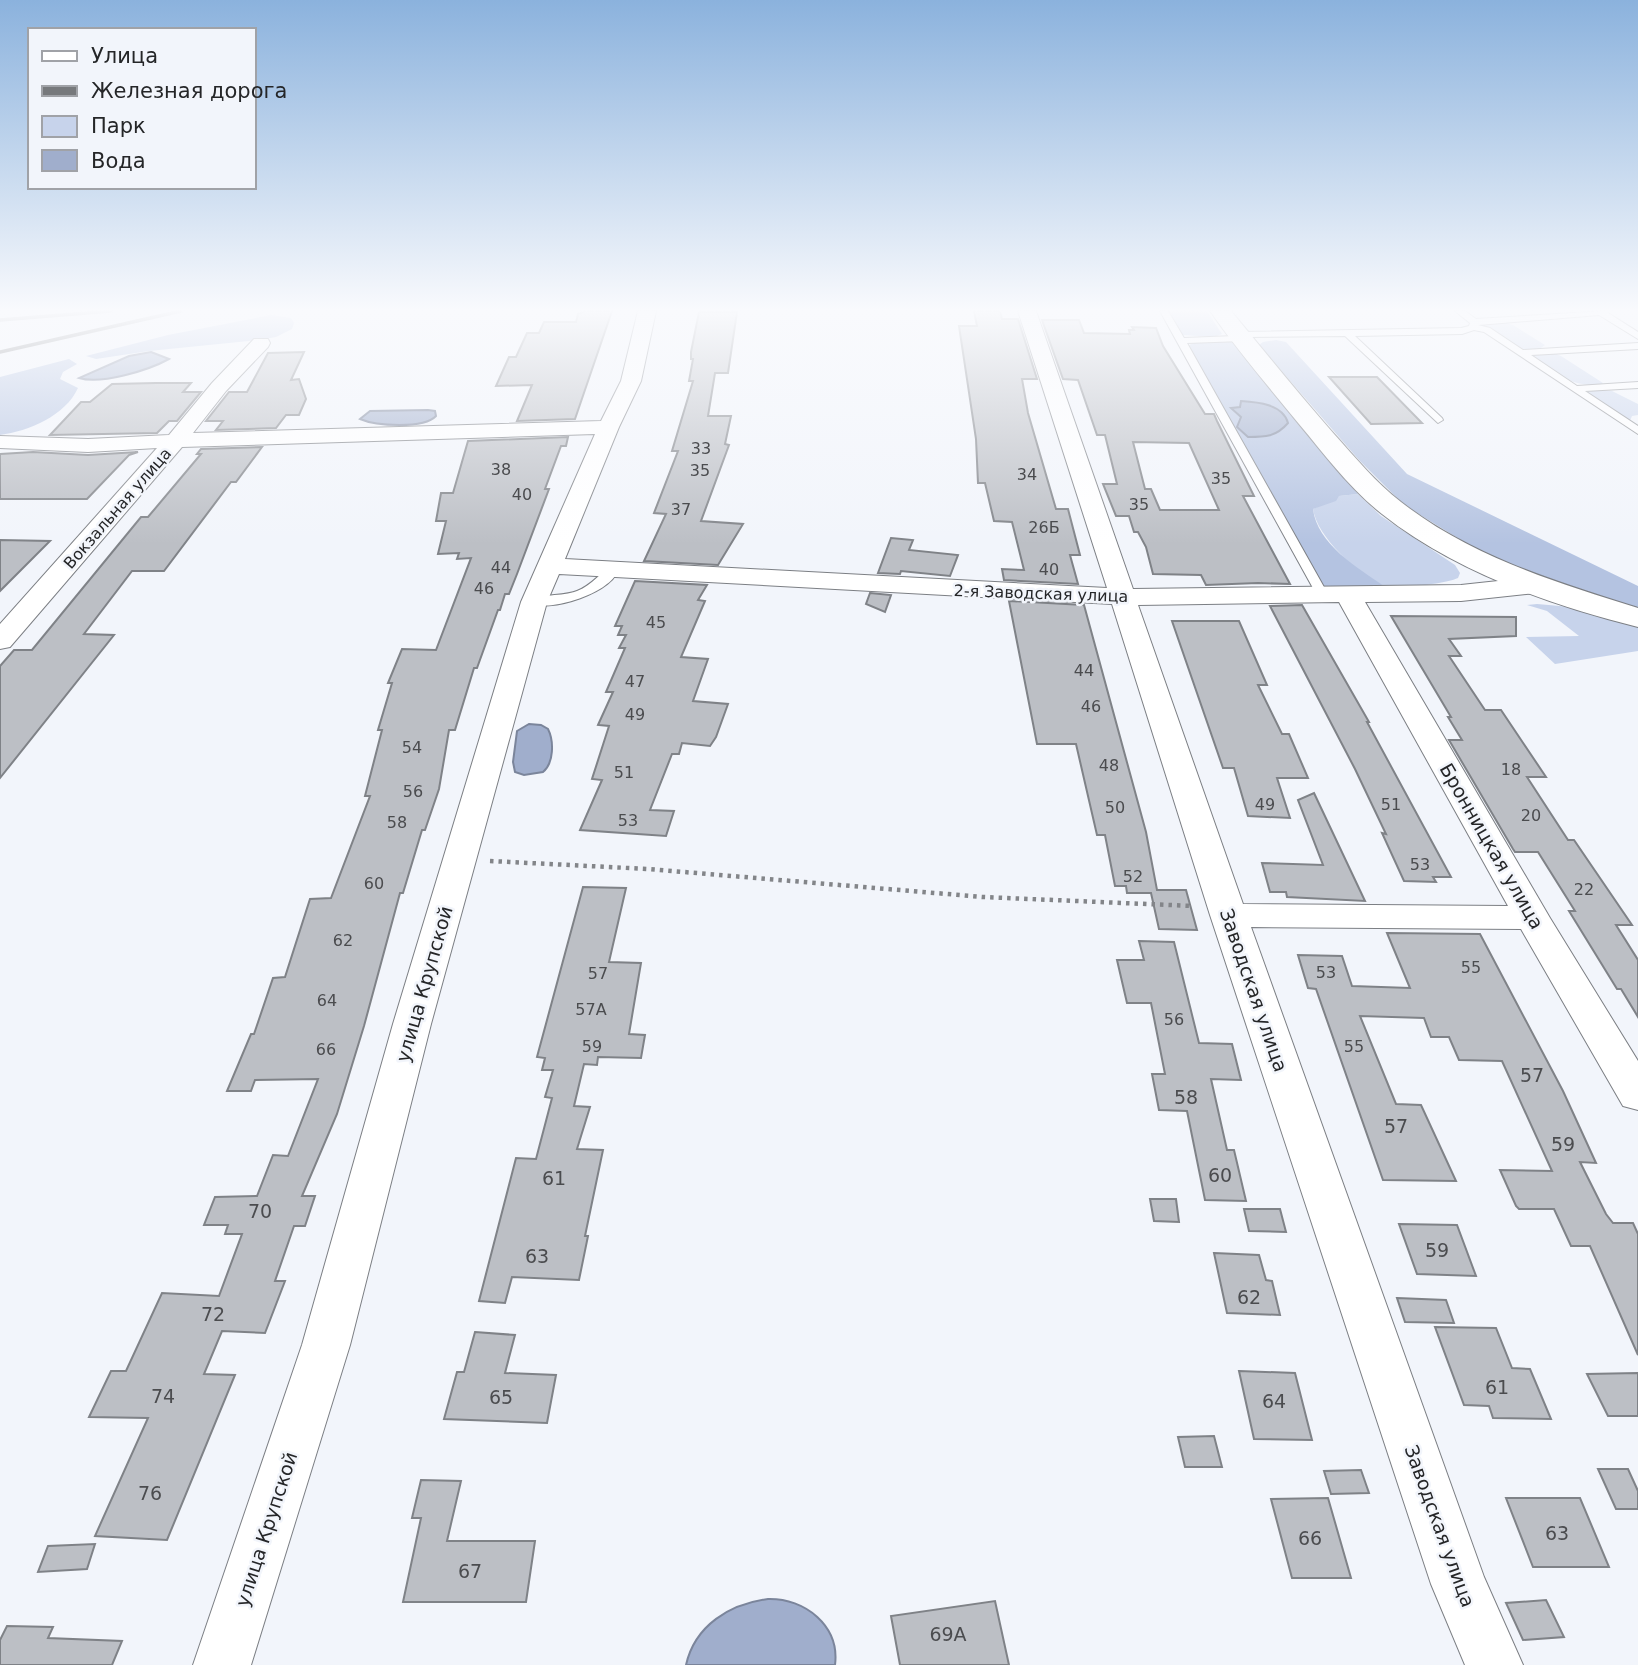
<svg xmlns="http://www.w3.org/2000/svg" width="1638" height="1665" viewBox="0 0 1638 1665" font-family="'DejaVu Sans',sans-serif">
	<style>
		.green { fill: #c7d3eb }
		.forest { fill: #b4c3e1 }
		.water { fill: #a0aecc; stroke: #7b859b; stroke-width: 2 }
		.building { fill: #bcbfc5; stroke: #7f8287; stroke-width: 2; fill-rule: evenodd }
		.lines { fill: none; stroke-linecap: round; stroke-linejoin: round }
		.lane-casing { stroke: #7c7f84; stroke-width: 2 }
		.street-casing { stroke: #7c7f84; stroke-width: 2 }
		.secondary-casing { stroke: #7c7f84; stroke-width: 2 }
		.path { stroke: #838589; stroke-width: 4.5; stroke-dasharray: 3.5 5; stroke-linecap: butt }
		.lane { fill: #fff; fill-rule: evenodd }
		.street { fill: #fff; fill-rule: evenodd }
		.secondary { fill: #fff; fill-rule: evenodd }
		.rail { stroke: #77797c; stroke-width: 3.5 }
		.labels { text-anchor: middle; stroke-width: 5; stroke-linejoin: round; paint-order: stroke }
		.number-label { font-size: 16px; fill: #4b4c4f }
		.far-street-label { font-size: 16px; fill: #252628; stroke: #f2f5fb }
		.street-label { font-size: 19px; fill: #252628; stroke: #f2f5fb }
		.near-number-label { font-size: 19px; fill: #4b4c4f }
	</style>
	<rect width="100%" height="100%" fill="#f2f5fb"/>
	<g class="green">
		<path d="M 1503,322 L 1513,325 L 1545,345 C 1526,362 1495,335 1480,323 Z"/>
		<path d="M 1554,353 L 1561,356 L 1603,383 L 1601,385 C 1569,387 1555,372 1530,355 Z"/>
		<polygon points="1595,390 1612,391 1638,404 1638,415 1632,416 1629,423 1585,393"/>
		<path d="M 1358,494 L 1381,516 L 1455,565 L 1460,573 L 1458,578 C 1445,584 1394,590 1382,585 C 1357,573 1317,537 1313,509 L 1339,496 Z"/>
		<polygon points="1537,604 1571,607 1638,627 1638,651 1555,664 1526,637 1579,636 1547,611 1527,605"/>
	</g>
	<g class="forest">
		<polygon points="1167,311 1207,311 1222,334 1214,337 1182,335"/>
		<polygon points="271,315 291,318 294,323 292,329 276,337 259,340 149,351 96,359 86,356 168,335"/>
		<polygon points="1276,340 1286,342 1407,474 1638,586 1638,608 1554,581 1482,553 1404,505 1359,460 1259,345 1263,342"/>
		<path d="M 1232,341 L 1358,494 L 1339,496 L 1336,501 L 1313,509 C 1317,544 1358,568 1384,586 L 1326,587 L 1320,583 L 1256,465 L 1187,346 L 1196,342 Z"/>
		<path d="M 69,359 L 77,364 L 63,372 L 60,379 L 78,388 C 65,416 29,431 0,435 L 0,377 Z"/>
	</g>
	<g class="water">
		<path d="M 151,352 L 169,359 C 149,370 101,385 79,378 L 129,356 Z"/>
		<path d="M 1241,401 C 1257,402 1283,404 1288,423 C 1276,437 1265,437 1248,437 L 1237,427 L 1241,417 L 1231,408 L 1240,407 Z"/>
		<path d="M 428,410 L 435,411 L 436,416 C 424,429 376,426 360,419 L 370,411 Z"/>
		<path d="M 529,724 L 541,725 L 548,729 C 554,741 554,763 543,772 L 524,775 L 515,772 L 513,762 L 517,731 Z"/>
		<path d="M 768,1599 C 805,1598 840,1626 835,1665 L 686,1665 C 695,1625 730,1604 768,1599 Z"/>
	</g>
	<g class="building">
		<polygon points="586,311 612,311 575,419 517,421 532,385 496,386 509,357 516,357 527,333 539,333 544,322 576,322 578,314"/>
		<polygon points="974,311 1000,311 1002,319 1018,319 1037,379 1022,379 1028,413 1056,509 1068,509 1080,555 1070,555 1078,584 1004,580 1002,569 1024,570 1012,522 994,521 985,483 978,483 976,439 959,326 977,326"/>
		<polygon points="699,312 737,312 728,373 715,373 708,416 731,416 725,444 729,445 701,521 743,524 718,565 644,561 666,514 654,513 678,451 672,451 693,381 689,381 693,359 691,359 691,352"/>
		<path d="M 1042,320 L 1079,320 L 1084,333 L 1130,334 L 1129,330 L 1134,330 L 1132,327 L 1156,328 L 1163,346 L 1205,414 L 1214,414 L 1217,421 L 1254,496 L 1243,496 L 1290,584 L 1258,583 L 1206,585 L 1201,575 L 1153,574 L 1146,547 L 1138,532 L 1134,532 L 1129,516 L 1116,516 L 1103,484 L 1117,484 L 1105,435 L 1097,435 L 1078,380 L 1063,379 ZM 1133,442 L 1189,443 L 1219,510 L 1160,510 L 1151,489 L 1145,489 Z"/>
		<polygon points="304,352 291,380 299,379 306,399 299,415 286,415 276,428 216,430 223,421 206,421 229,392 247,392 268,353"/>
		<polygon points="1329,377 1377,377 1422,423 1371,424"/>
		<polygon points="156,383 191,383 183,392 201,392 177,421 169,421 157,433 50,435 81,402 90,402 112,384"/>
		<polygon points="568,437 566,446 561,446 545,489 549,489 517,574 509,594 505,594 500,610 498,610 477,668 474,668 455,730 449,730 439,789 425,830 422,830 403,893 400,893 364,1026 337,1114 302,1196 315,1196 305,1226 294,1226 275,1281 285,1281 265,1333 222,1331 204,1374 235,1375 167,1540 95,1536 148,1418 89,1417 111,1371 126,1371 162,1293 219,1296 242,1234 225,1234 228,1225 204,1225 215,1197 257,1196 273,1155 288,1156 318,1079 255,1080 251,1091 227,1091 251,1034 254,1034 273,978 285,977 310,899 331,898 370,796 365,796 382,730 378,730 392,683 388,683 402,649 436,650 471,558 457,559 459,553 438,554 446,521 436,521 441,493 453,493 468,441"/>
		<polygon points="262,447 236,482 231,482 164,571 132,571 84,634 114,635 0,778 0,666 14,650 32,650 141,517 148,517 201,454 197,454 201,449"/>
		<polygon points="33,452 88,455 138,452 129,455 87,499 0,499 0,454"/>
		<polygon points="891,538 913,540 909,550 958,555 950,576 901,571 900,574 878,573"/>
		<polygon points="0,540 50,541 0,591"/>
		<polygon points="635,581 707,585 698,600 705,601 681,657 708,659 693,701 728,704 716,737 710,746 682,743 679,754 672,754 650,810 674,811 666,836 580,830 602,780 592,779 609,726 598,725 613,692 606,692 625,648 619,648 626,635 618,635 622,626 615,626"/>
		<polygon points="870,593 891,595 885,612 866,604"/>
		<polygon points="1009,601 1084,605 1146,832 1157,890 1186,890 1197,930 1159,929 1151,893 1127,893 1126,886 1115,886 1105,835 1097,835 1076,744 1037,744"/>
		<polygon points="1302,605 1369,722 1367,722 1451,877 1433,877 1436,882 1404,881 1382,833 1386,834 1355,769 1270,606"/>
		<polygon points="1391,616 1516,617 1516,636 1449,639 1461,656 1449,656 1485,710 1501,710 1546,777 1527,777 1568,840 1574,840 1632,925 1616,925 1638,960 1638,1017 1621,989 1617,989 1569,911 1575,911 1538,852 1515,852 1513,849 1449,740 1462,740 1448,717 1451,717"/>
		<polygon points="1172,621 1239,621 1267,685 1258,685 1282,734 1289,734 1308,778 1277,778 1290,818 1248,816 1234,768 1223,768"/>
		<polygon points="1314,793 1365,901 1287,897 1286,892 1270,892 1262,863 1323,865 1298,800"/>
		<polygon points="583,887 626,888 609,962 641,963 629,1034 645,1035 641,1058 598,1057 597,1065 584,1064 574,1106 590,1107 577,1149 603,1150 585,1236 588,1236 579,1280 512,1277 505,1303 479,1301 516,1158 536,1159 552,1098 545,1097 553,1070 542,1070 545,1058 537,1057"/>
		<polygon points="1387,933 1480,934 1563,1091 1596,1163 1580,1162 1606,1214 1613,1223 1633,1223 1638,1234 1638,1355 1590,1246 1571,1246 1554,1209 1519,1209 1516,1206 1500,1170 1552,1171 1502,1061 1459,1060 1449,1037 1431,1037 1424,1018 1360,1016 1396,1104 1421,1105 1456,1181 1383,1180 1316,989 1308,988 1298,955 1342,956 1352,986 1410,988"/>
		<polygon points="1139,941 1174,942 1199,1043 1232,1044 1241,1080 1211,1079 1227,1150 1234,1150 1246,1201 1205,1200 1187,1111 1159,1110 1152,1074 1165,1074 1151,1003 1127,1003 1117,960 1144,960"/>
		<polygon points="1150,1199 1176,1199 1179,1222 1154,1221"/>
		<polygon points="1244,1209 1280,1209 1286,1232 1249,1231"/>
		<polygon points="1399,1224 1457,1225 1476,1276 1417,1274"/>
		<polygon points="1214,1253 1259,1255 1266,1280 1272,1281 1280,1315 1227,1313"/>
		<polygon points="1397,1298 1446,1300 1454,1323 1405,1322"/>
		<polygon points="1435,1327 1496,1328 1512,1368 1530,1369 1551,1419 1493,1418 1489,1406 1464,1405"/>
		<polygon points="475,1332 515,1335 505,1373 556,1375 547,1423 444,1419 457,1372 464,1372"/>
		<polygon points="1239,1371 1295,1373 1312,1440 1254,1439"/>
		<polygon points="1638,1373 1638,1416 1608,1416 1587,1374"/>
		<polygon points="1214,1436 1222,1467 1185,1467 1178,1437"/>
		<polygon points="1598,1469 1628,1469 1638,1491 1638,1509 1616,1509"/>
		<polygon points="1361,1470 1369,1493 1331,1494 1324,1471"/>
		<polygon points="421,1480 461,1481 447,1541 535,1541 526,1602 403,1602 421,1518 412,1518"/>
		<polygon points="1328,1498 1351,1578 1292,1578 1271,1499"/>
		<polygon points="1506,1498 1580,1498 1609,1567 1533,1567"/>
		<polygon points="95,1544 87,1569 38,1572 48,1546"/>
		<polygon points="1546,1600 1564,1637 1523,1640 1506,1603"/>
		<polygon points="995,1601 1009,1665 900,1665 891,1616"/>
		<polygon points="7,1626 53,1627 48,1638 122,1641 112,1665 0,1665 0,1640"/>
	</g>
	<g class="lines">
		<defs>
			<g id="lane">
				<polygon points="1160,311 1168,311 1184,338 1235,336 1239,332 1461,328 1469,326 1470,323 1455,311 1465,311 1476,319 1605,311 1638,332 1638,339 1599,315 1478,325 1490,328 1523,350 1638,343 1638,349 1531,355 1577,386 1638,382 1638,388 1585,391 1638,426 1638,434 1484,332 1474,330 1462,334 1355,336 1442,418 1443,420 1438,423 1345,336 1246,337 1242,341 1187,343 1329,596 1323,600 1319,599"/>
				<path d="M 614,565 L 618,566 C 620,591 545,615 528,602 C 539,593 562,597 577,591 C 593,585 601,571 614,565 Z"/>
			</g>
			<path id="street" d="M 638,311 L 656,311 L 641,381 L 619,427 L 565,559 L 1107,588 L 1018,311 L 1036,311 L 1133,589 L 1461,585 L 1535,577 L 1544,580 L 1548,585 L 1544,590 L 1535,593 L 1461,601 L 1365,602 L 1550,918 L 1638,1061 L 1638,1110 L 1623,1106 L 1521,929 L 1251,927 L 1484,1577 L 1523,1665 L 1465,1665 L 1431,1584 L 1210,915 L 1112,604 L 559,574 L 547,602 L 431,1024 L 350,1345 L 251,1665 L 193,1665 L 302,1345 L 393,1024 L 521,602 L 595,434 L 182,447 L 10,647 L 0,649 L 0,624 L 157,448 L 88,452 L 0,448 L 0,436 L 88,439 L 169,435 L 212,383 L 254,339 L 268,339 L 270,343 L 268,347 L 226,391 L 193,433 L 601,421 L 621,381 ZM 1339,602 L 1508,906 L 1243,904 L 1138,605 Z"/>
			<path id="secondary" d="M 1210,311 L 1231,311 C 1265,352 1299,394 1334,434 C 1355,457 1376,483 1401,502 C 1470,556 1555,582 1638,608 L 1638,627 C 1549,605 1454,571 1382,514 C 1350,489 1325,455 1299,424 C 1269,387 1237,350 1210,311 Z"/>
		</defs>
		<use href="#lane" class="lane-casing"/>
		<use href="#street" class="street-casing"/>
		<use href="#secondary" class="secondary-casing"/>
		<polyline class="path" points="490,861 648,869 983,897 1193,906"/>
		<use href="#lane" class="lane"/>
		<use href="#street" class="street"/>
		<use href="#secondary" class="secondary"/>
		<g class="rail">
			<polyline points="0,320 111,311"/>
			<polyline points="0,352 181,311"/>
		</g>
	</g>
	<linearGradient id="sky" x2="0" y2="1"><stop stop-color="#8bb2dd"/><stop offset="0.57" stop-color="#f9fafd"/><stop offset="1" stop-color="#f9fafd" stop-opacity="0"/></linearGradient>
	<rect width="1638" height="544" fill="url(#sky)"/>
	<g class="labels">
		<g class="number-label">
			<text x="701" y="454">33</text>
			<text x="501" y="475">38</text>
			<text x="700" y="476">35</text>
			<text x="1027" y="480">34</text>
			<text x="1221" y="484">35</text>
			<text x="522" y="500">40</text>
			<text x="1139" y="510">35</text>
			<text x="681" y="515">37</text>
			<text x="1044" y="533">26Б</text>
			<text x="501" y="573">44</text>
			<text x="1049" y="575">40</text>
			<text x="484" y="594">46</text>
			<text x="656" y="628">45</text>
			<text x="1084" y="676">44</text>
			<text x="635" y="687">47</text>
			<text x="1091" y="712">46</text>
			<text x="635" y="720">49</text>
			<text x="412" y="753">54</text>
			<text x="1109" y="771">48</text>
			<text x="1511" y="775">18</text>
			<text x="624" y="778">51</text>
			<text x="413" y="797">56</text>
			<text x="1265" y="810">49</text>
			<text x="1391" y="810">51</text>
			<text x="1115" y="813">50</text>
			<text x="1531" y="821">20</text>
			<text x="628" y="826">53</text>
			<text x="397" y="828">58</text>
			<text x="1420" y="870">53</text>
			<text x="1133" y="882">52</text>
			<text x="374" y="889">60</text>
			<text x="1584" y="895">22</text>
			<text x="343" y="946">62</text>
			<text x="1471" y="973">55</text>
			<text x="1326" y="978">53</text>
			<text x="598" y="979">57</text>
			<text x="327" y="1006">64</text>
			<text x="591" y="1015">57А</text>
			<text x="1174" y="1025">56</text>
			<text x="592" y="1052">59</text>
			<text x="1354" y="1052">55</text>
			<text x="326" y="1055">66</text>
		</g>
		<g class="far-street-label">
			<text transform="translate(117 508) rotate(-49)" y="6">Вокзальная улица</text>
			<text transform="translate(1041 593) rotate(2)" y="6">2-я Заводская улица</text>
		</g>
		<g class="street-label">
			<text transform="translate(1492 846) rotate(60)" y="7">Бронницкая улица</text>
			<text transform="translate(424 984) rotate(-74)" y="7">улица Крупской</text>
			<text transform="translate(1254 990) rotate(71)" y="7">Заводская улица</text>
			<text transform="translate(1440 1526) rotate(70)" y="7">Заводская улица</text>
			<text transform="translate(266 1529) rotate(-72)" y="7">улица Крупской</text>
		</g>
		<g class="near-number-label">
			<text x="1532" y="1082">57</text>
			<text x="1186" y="1104">58</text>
			<text x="1396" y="1133">57</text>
			<text x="1563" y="1151">59</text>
			<text x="1220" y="1182">60</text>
			<text x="554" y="1185">61</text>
			<text x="260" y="1218">70</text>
			<text x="1437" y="1257">59</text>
			<text x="537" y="1263">63</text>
			<text x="1249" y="1304">62</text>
			<text x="213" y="1321">72</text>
			<text x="1497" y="1394">61</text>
			<text x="163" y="1403">74</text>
			<text x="501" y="1404">65</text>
			<text x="1274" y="1408">64</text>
			<text x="150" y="1500">76</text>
			<text x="1557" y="1540">63</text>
			<text x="1310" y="1545">66</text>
			<text x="470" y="1578">67</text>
			<text x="948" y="1641">69А</text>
		</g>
	</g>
	<rect x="28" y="28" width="228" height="161" fill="#f2f5fb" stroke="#a0a2a7" stroke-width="2"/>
	<rect x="42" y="51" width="35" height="10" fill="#ffffff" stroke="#a0a2a7" stroke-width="2"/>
	<text x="91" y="63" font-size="21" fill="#252628">Улица</text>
	<rect x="42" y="86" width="35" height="10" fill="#77797c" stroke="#a0a2a7" stroke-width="2"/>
	<text x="91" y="98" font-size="21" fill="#252628">Железная дорога</text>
	<rect x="42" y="116" width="35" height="21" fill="#c7d3eb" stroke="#a0a2a7" stroke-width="2"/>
	<text x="91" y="133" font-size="21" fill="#252628">Парк</text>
	<rect x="42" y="150" width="35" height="21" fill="#a0aecc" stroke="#a0a2a7" stroke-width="2"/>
	<text x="91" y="168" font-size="21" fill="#252628">Вода</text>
</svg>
